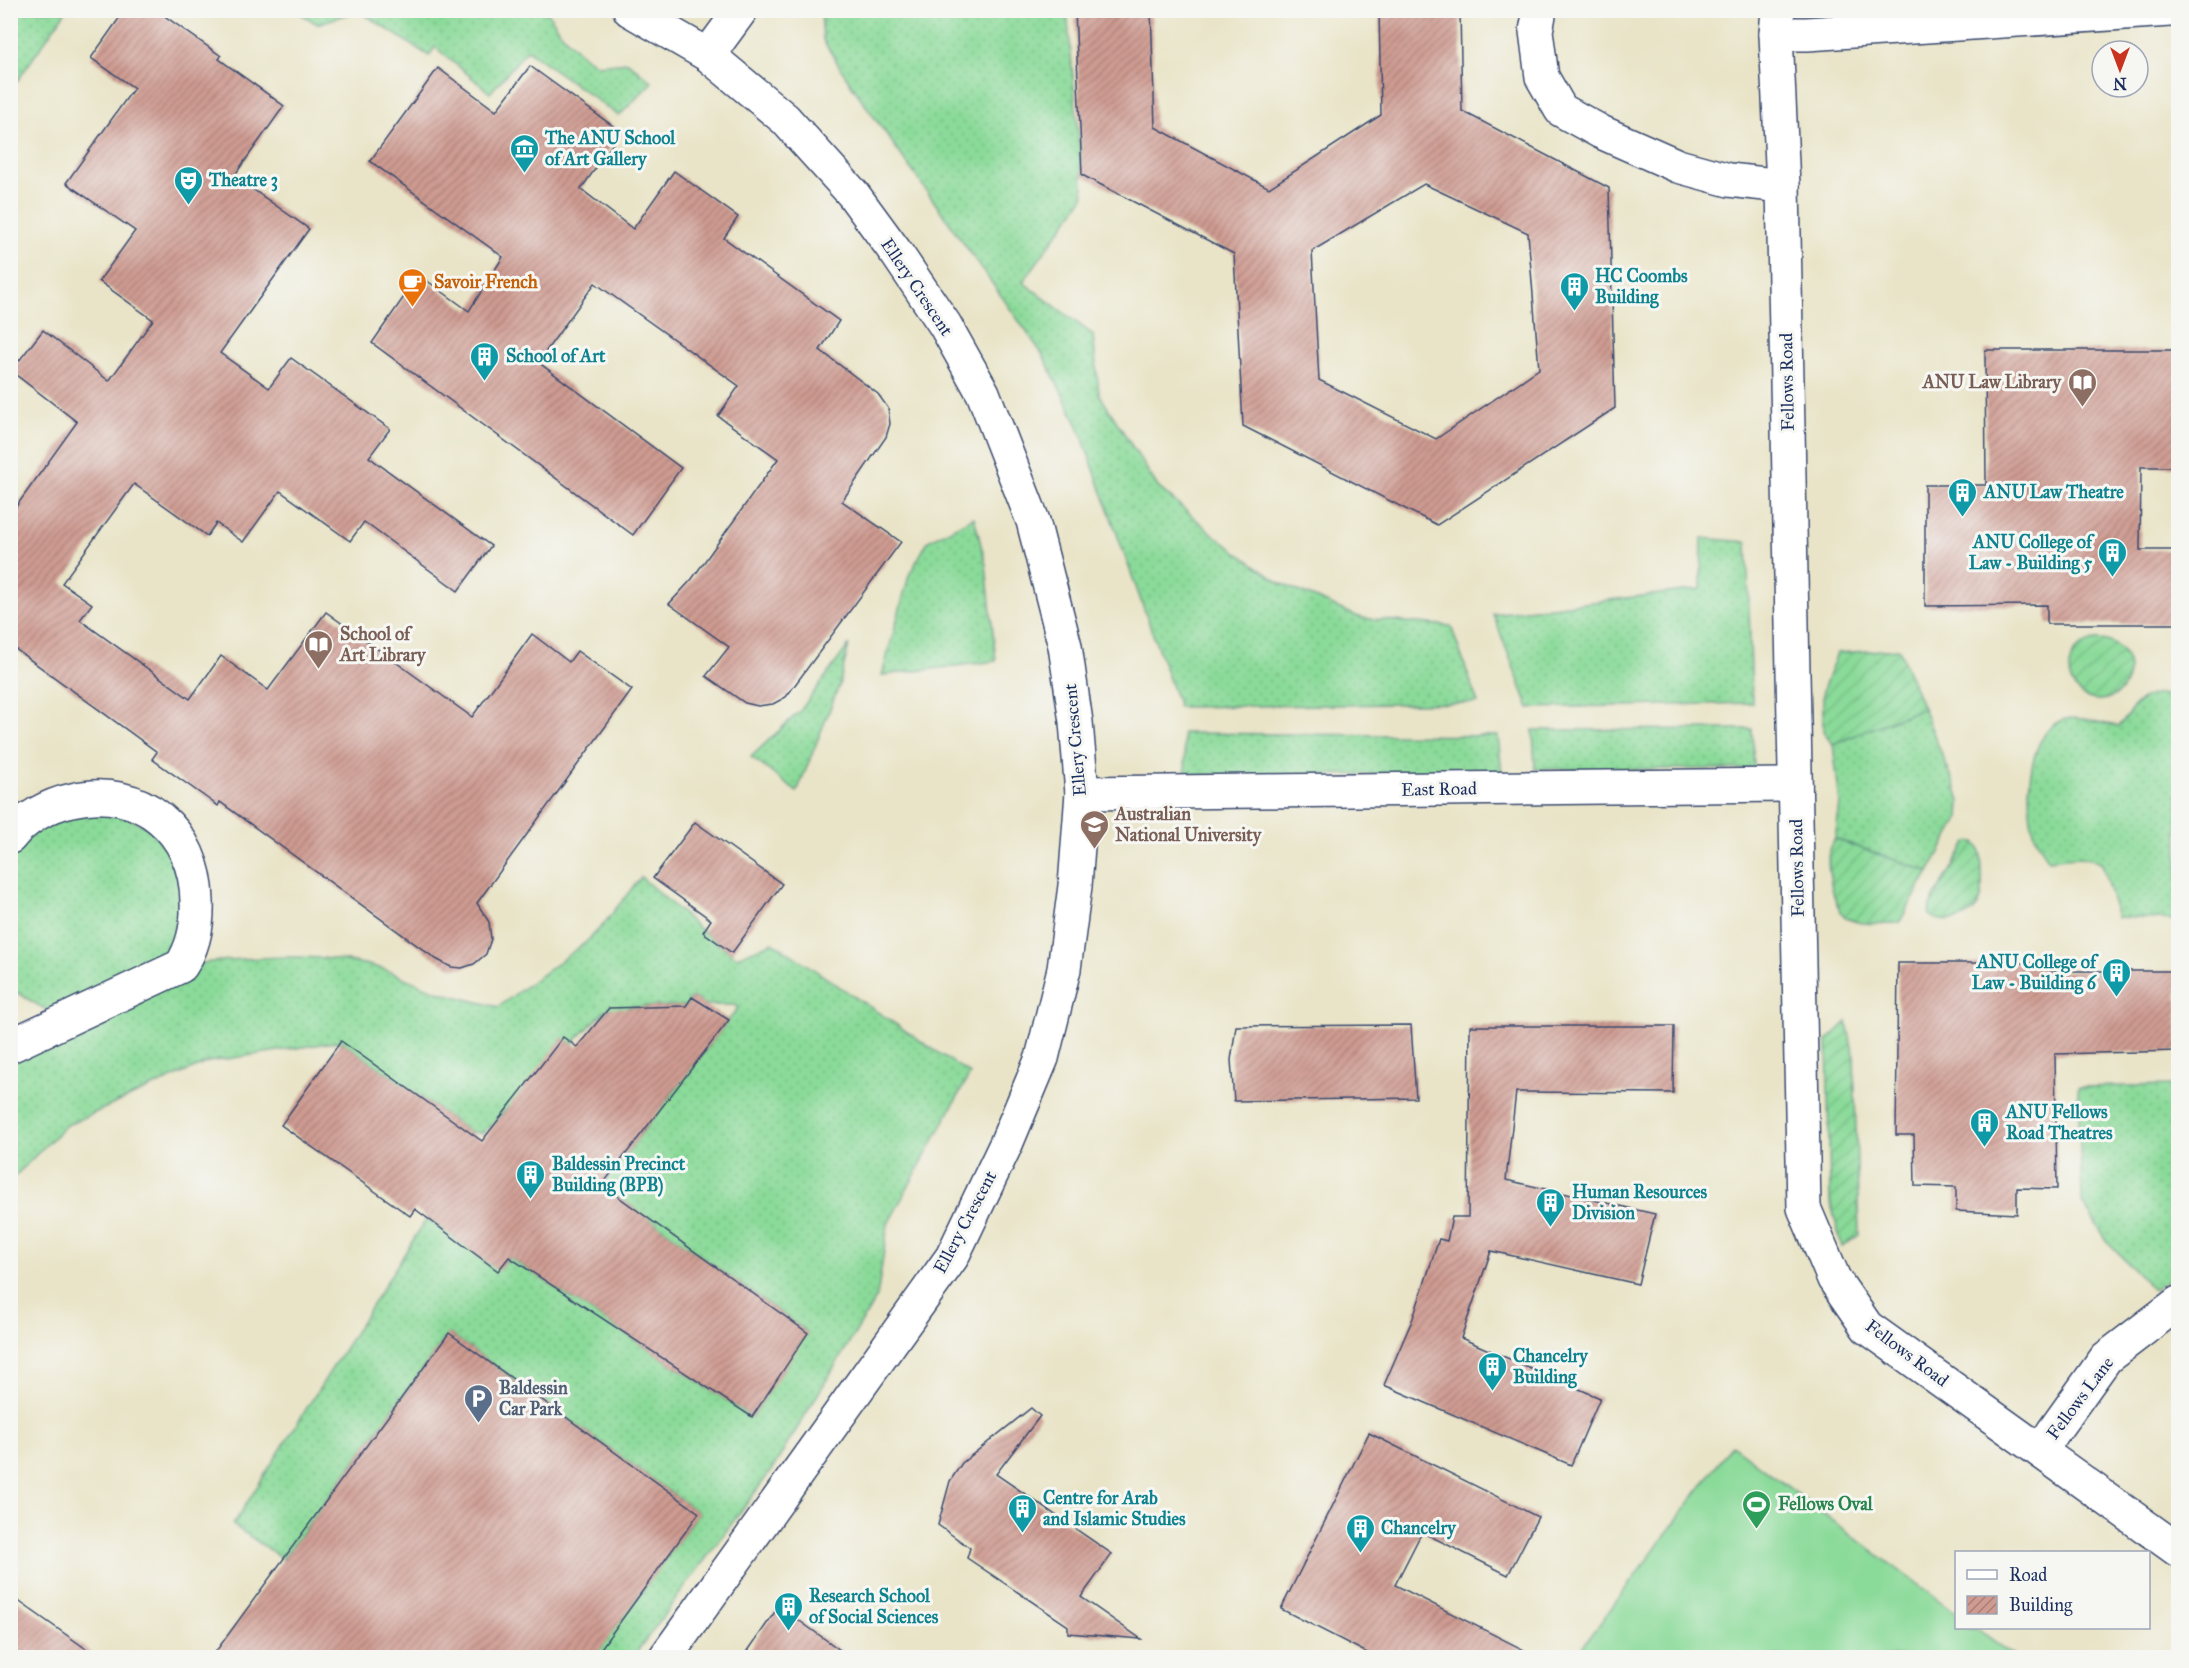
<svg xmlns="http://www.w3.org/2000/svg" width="2189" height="1668" viewBox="0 0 2189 1668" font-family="'IM FELL Great Primer',serif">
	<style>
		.grass { fill: url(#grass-dots); stroke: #52847c; stroke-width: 1.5 }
		.garden { fill: url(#garden-furrows); stroke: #52847c; stroke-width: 1.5 }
		.pitch { fill: #8ada99; stroke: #52847c; stroke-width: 1.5 }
		.building { fill: url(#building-hatch); fill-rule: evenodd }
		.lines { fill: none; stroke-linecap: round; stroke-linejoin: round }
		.minor-casing { stroke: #3a4a6e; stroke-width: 36 }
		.minor { stroke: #fff; stroke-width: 33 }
		.labels { text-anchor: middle; stroke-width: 6; stroke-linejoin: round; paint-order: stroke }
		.culture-label { font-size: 18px; font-weight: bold; fill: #0d838f; stroke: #f6f6f2; text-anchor: start }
		.food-label { font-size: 18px; font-weight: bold; fill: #c56008; stroke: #f6f6f2; text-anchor: start }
		.street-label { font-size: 18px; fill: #1b2f5e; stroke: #f6f6f2 }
		.education-label { font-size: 18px; font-weight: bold; fill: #785e54; stroke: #f6f6f2; text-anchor: start }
		.service-label { font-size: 18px; font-weight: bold; fill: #4e5e75; stroke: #f6f6f2; text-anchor: start }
		.leisure-label { font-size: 18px; font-weight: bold; fill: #27864d; stroke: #f6f6f2; text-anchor: start }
	</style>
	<defs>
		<pattern id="grass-dots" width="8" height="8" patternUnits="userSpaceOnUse" patternTransform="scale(1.5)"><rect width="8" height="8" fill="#8ada99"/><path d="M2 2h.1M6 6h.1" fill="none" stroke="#76bb86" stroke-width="1.8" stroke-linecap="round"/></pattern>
		<pattern id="garden-furrows" width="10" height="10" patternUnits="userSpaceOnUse" patternTransform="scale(1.5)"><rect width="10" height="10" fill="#8ada99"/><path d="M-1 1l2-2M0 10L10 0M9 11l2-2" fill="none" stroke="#76bb86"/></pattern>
		<pattern id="building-hatch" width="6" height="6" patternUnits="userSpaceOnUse" patternTransform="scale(1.5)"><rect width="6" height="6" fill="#cf9b91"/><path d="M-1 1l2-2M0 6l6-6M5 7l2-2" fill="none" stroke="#a77f7a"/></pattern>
	</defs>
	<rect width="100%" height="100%" fill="#f6f6f2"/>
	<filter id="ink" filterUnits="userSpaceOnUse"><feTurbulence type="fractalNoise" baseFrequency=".0167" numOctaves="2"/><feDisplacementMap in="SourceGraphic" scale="12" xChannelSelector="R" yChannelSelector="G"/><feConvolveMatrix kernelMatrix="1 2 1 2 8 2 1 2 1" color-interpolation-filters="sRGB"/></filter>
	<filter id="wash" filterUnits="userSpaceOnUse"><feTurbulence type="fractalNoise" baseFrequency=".008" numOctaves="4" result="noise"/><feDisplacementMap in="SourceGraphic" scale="24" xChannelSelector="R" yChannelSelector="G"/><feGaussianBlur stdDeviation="1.35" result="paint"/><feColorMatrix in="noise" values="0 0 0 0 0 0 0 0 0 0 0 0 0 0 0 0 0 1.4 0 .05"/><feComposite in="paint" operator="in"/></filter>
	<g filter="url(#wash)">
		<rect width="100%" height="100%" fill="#e9e4c7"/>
		<g class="grass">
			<polygon points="11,10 66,11 11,90 10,11"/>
			<polygon points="297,11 358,11 317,24"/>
			<polygon points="359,11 542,11 549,14 561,33 580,53 598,65 628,62 652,82 619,116 527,50 490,93 435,47 429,56"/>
			<polygon points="821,11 1067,11 1084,197 1023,282 1093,335 1099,394 1158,487 1219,539 1280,583 1361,618 1451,626 1478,703 1179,707 1079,428 1043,355 852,86 823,40"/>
			<polygon points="974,517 986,565 996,661 882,675 909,575 928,541"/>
			<polygon points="1702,538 1747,542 1752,703 1529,708 1493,614 1701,589"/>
			<polygon points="849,645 839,686 797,792 751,757 800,711"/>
			<path d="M 2160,694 L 2168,696 L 2178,707 L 2178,920 L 2117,917 L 2102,864 C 2084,853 2070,858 2049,860 C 2045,854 2040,847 2037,840 C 2023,811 2026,736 2060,721 C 2077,713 2101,725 2119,726 C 2135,709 2134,697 2160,694 Z"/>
			<polygon points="1923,708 1957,791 1960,802 1959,818 1929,872 1835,839 1840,804 1833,744"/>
			<polygon points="1752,729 1754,769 1535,769 1533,730"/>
			<polygon points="1183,733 1498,736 1502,774 1186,775"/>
			<path d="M 83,797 L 182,843 L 181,966 C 246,957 323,950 386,970 C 401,976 417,984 432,989 C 453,997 477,1001 498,1007 L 586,942 L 603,925 L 641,877 L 703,932 L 737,957 L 773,942 L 970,1074 L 888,1224 L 877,1297 L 773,1468 L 633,1657 L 594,1657 L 699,1513 L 449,1333 L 283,1559 L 233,1525 L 427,1218 L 498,1270 L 509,1257 L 752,1417 L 807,1332 L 602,1185 L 738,1008 L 734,1005 L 705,1005 L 692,997 L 686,1006 L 628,1007 L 620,1016 L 608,1008 L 483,1133 L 470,1132 L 341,1041 L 208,1062 L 65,1126 L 11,1180 L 11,1046 L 63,1020 L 11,989 L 11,837 Z"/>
			<polygon points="2178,1085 2178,1273 2154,1290 2111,1246 2082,1203 2078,1087"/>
		</g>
		<g class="garden">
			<circle cx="2099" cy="670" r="30"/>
			<polygon points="1899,649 1923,708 1833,744 1823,731 1823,690 1837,653"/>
			<path d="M 1835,839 L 1929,872 L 1899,923 C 1883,923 1861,926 1847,918 C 1833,910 1825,862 1830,847 C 1831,844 1833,841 1835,839 Z"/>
			<path d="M 1967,842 L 1975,842 C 1977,845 1979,847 1980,850 C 1982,856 1983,892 1981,898 C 1976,919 1944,927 1929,915 L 1930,905 Z"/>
			<polygon points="1847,1022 1854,1057 1859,1235 1842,1247 1830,1200 1827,1041"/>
		</g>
		<polygon class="pitch" points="1732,1445 1956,1613 1956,1628 1976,1628 2016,1657 1575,1657"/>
		<g id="blocks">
			<g class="building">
				<polygon points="125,10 156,10 221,56 219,59 284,106 234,176 309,229 220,353 269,388 291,358 390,429 369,457 491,546 458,591 364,522 350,541 280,491 243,542 216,523 207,536 134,484 62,583 92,604 80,620 190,699 221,656 268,690 326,612 472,717 532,634 569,662 577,651 632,690 477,903 489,922 491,939 486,954 474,964 462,968 451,967 436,959 220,802 218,806 152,759 157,752 10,645 10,515 77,422 11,371 43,330 109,381 153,320 99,281 135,231 66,183 134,88 91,58"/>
				<path d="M 1075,10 L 1151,10 L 1155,127 L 1269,188 L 1381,115 L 1379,10 L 1460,10 L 1462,111 L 1609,188 L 1615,408 L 1437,525 L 1243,426 L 1234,254 L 1082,175 ZM 1424,184 L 1528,233 L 1539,369 L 1436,439 L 1319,380 L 1312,251 Z"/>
				<polygon points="530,66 621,132 581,189 633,229 674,171 738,217 724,238 839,321 820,350 878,394 888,408 890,424 886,437 842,501 901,542 786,697 773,704 758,706 745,703 706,676 729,647 669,604 692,579 778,459 718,416 739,386 595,283 538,362 681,468 633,535 372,343 419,275 469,311 503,257 370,161 438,68 496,111"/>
				<polygon points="1985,350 2178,350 2178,467 2141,467 2140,550 2178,550 2178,624 2047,624 2047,605 1925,606 1925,485 1986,485"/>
				<polygon points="695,822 782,884 732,953 703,932 711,920 653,878"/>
				<polygon points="1898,963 2048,963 2048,971 2178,971 2178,1051 2055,1054 2057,1189 2017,1188 2017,1214 1956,1211 1956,1187 1915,1186 1914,1135 1896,1135"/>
				<polygon points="692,997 729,1020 602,1185 808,1333 752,1417 509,1257 498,1271 415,1209 410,1216 281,1125 341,1041 482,1141 563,1037 577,1047 609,1008 686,1006"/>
				<polygon points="1411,1025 1416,1098 1234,1101 1231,1060 1236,1026"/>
				<polygon points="1470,1026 1674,1026 1673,1093 1516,1092 1506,1180 1655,1214 1638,1284 1491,1251 1461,1338 1600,1398 1571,1465 1384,1385 1413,1318 1439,1239 1447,1241 1452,1217 1468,1217"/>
				<polygon points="449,1333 699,1513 594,1658 211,1658"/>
				<polygon points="1031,1408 1040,1416 996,1474 1112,1554 1081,1597 1141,1639 1068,1633 1068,1626 967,1558 970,1548 938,1525 950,1481 962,1463"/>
				<polygon points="1369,1433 1538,1517 1508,1575 1422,1532 1395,1585 1540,1658 1377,1658 1281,1609"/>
				<polygon points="10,1595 99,1658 10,1658"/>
				<polygon points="779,1606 851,1658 743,1658"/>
			</g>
		</g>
	</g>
	<g filter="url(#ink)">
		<use href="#blocks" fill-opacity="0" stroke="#3a4a6e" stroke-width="1.5"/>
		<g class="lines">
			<defs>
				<g id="minor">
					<polyline points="630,10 708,55 785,119 853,194 897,254 945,325 983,393 1033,521 1065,646 1076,722 1082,793 1075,886 1064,969 1042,1058 1006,1144 952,1257 665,1658"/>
					<polyline points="1540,10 1536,31 1542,77 1561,110 1601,132 1678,166 1729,180 1783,186"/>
					<polyline points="1778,10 1776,34 1783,186 1804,1208 1834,1279 1867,1327 2178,1550"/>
					<polyline points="1776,34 1807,34 2170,10"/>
					<polyline points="708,55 741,10"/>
					<polyline points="1082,793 1795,785"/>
					<path d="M 10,837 C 25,818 49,805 72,800 C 141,784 196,831 197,901 C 198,924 194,946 181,966 L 10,1046"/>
					<polyline points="2041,1451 2053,1432 2106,1358 2178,1303"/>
				</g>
			</defs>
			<use href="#minor" class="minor-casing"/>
			<use href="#minor" class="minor"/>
		</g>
	</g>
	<defs>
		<symbol id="museum-pin" viewBox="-11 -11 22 30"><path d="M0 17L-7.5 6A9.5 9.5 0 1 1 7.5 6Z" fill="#0f9aa8" stroke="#f6f6f2"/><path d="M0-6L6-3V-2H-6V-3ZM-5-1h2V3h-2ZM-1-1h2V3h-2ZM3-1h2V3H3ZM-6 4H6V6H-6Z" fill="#fff"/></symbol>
		<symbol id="theatre-pin" viewBox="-11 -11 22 30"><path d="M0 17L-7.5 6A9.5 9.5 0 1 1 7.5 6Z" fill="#0f9aa8" stroke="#f6f6f2"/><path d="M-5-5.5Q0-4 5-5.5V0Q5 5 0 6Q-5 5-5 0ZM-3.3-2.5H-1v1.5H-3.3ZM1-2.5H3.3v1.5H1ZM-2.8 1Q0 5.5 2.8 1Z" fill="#fff"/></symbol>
		<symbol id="cafe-pin" viewBox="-11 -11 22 30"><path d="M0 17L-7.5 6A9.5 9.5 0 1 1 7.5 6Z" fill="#e8710a" stroke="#f6f6f2"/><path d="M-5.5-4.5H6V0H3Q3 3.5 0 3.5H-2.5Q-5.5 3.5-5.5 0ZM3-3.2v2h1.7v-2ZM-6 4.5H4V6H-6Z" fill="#fff"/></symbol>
		<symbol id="building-pin" viewBox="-11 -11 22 30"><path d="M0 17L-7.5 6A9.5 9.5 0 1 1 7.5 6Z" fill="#0f9aa8" stroke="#f6f6f2"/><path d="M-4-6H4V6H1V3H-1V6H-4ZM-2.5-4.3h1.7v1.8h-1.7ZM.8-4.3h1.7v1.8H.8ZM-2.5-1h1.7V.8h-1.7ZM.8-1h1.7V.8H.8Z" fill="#fff"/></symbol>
		<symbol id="library-pin" viewBox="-11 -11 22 30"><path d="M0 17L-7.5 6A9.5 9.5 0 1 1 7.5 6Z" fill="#8d6e63" stroke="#f6f6f2"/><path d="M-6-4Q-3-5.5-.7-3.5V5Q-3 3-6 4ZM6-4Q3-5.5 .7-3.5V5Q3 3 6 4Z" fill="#fff"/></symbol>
		<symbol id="university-pin" viewBox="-11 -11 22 30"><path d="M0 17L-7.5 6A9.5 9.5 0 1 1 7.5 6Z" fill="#8d6e63" stroke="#f6f6f2"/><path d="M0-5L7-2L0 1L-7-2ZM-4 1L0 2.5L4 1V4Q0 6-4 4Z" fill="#fff"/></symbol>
		<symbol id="parking-pin" viewBox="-11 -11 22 30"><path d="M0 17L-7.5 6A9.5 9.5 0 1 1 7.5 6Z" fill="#5c6f8a" stroke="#f6f6f2"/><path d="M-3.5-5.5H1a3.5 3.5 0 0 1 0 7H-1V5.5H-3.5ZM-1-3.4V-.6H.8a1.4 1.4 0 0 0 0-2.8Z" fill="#fff"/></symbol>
		<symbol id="stadium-pin" viewBox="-11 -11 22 30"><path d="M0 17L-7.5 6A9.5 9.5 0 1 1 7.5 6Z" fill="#2e9e5b" stroke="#f6f6f2"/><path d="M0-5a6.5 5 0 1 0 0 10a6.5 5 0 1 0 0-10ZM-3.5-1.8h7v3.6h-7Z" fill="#fff"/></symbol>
	</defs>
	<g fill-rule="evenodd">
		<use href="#museum-pin" x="508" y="132" width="33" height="45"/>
		<use href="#theatre-pin" x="172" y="164" width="33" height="45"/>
		<use href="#cafe-pin" x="396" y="266" width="33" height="45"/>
		<use href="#building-pin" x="1558" y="270" width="33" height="45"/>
		<use href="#building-pin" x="468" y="340" width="33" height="45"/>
		<use href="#library-pin" x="2066" y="366" width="33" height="45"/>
		<use href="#building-pin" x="1946" y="476" width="33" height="45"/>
		<use href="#building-pin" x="2096" y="536" width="33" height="45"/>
		<use href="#library-pin" x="302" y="628" width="33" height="45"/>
		<use href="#university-pin" x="1078" y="808" width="33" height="45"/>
		<use href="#building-pin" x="2100" y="956" width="33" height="45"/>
		<use href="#building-pin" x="1968" y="1106" width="33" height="45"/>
		<use href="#building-pin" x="514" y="1158" width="33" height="45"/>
		<use href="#building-pin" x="1534" y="1186" width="33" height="45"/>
		<use href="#building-pin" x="1476" y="1350" width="33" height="45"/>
		<use href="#parking-pin" x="462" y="1382" width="33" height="45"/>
		<use href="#stadium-pin" x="1740" y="1488" width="33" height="45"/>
		<use href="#building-pin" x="1006" y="1492" width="33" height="45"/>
		<use href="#building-pin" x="1344" y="1512" width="33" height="45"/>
		<use href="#building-pin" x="772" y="1590" width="33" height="45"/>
	</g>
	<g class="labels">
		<g class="culture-label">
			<text x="545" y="144">The ANU School<tspan x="545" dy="21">of Art Gallery</tspan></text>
			<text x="209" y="186">Theatre 3</text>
			<text x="1595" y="282">HC Coombs<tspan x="1595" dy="21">Building</tspan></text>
			<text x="506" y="362">School of Art</text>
			<text x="1984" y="498">ANU Law Theatre</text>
			<text x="2092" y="548" text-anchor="end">ANU College of<tspan x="2092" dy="21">Law - Building 5</tspan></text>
			<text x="2096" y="968" text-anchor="end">ANU College of<tspan x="2096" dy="21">Law - Building 6</tspan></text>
			<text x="2006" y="1118">ANU Fellows<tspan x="2006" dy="21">Road Theatres</tspan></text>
			<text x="552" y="1170">Baldessin Precinct<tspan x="552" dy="21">Building (BPB)</tspan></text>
			<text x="1572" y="1198">Human Resources<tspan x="1572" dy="21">Division</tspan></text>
			<text x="1513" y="1362">Chancelry<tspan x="1513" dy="21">Building</tspan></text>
			<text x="1043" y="1504">Centre for Arab<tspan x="1043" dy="21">and Islamic Studies</tspan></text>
			<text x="1381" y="1534">Chancelry</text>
			<text x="809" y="1602">Research School<tspan x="809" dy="21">of Social Sciences</tspan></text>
		</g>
		<g class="food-label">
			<text x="434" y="288">Savoir French</text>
		</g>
		<g class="street-label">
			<text transform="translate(917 287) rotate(56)" y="6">Ellery Crescent</text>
			<text transform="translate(1787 382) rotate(-91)" y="6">Fellows Road</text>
			<text transform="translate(1075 740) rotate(-95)" y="6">Ellery Crescent</text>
			<text transform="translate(1439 789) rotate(-1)" y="6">East Road</text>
			<text transform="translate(1797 868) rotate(-91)" y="6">Fellows Road</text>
			<text transform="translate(965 1222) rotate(-62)" y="6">Ellery Crescent</text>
			<text transform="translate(1907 1353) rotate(37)" y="6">Fellows Road</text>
			<text transform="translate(2080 1398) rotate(-53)" y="6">Fellows Lane</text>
		</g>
		<g class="education-label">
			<text x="2061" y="388" text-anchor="end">ANU Law Library</text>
			<text x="340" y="640">School of<tspan x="340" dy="21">Art Library</tspan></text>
			<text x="1115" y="820">Australian<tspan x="1115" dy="21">National University</tspan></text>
		</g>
		<g class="service-label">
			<text x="499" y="1394">Baldessin<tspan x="499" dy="21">Car Park</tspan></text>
		</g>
		<g class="leisure-label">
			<text x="1778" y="1510">Fellows Oval</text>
		</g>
	</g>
	<rect width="2189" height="1668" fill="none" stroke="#f6f6f2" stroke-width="36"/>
	<rect x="1955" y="1551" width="195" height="78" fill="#f6f6f2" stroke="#9ea6b7" stroke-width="1.5"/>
	<rect x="1967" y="1570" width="30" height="9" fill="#ffffff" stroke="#9ea6b7" stroke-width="1.5"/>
	<text x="2009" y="1581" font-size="18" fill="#1b2f5e">Road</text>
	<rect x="1967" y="1596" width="30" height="18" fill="url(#building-hatch)" stroke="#9ea6b7" stroke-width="1.5"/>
	<text x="2009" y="1611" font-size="18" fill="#1b2f5e">Building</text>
	<g transform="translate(2120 69) rotate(180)"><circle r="28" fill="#f6f6f2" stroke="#9ea6b7" stroke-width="1.5"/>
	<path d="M0-4.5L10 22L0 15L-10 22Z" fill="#c8321e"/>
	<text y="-9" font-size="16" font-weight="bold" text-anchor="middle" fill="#1b2f5e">N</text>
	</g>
</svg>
